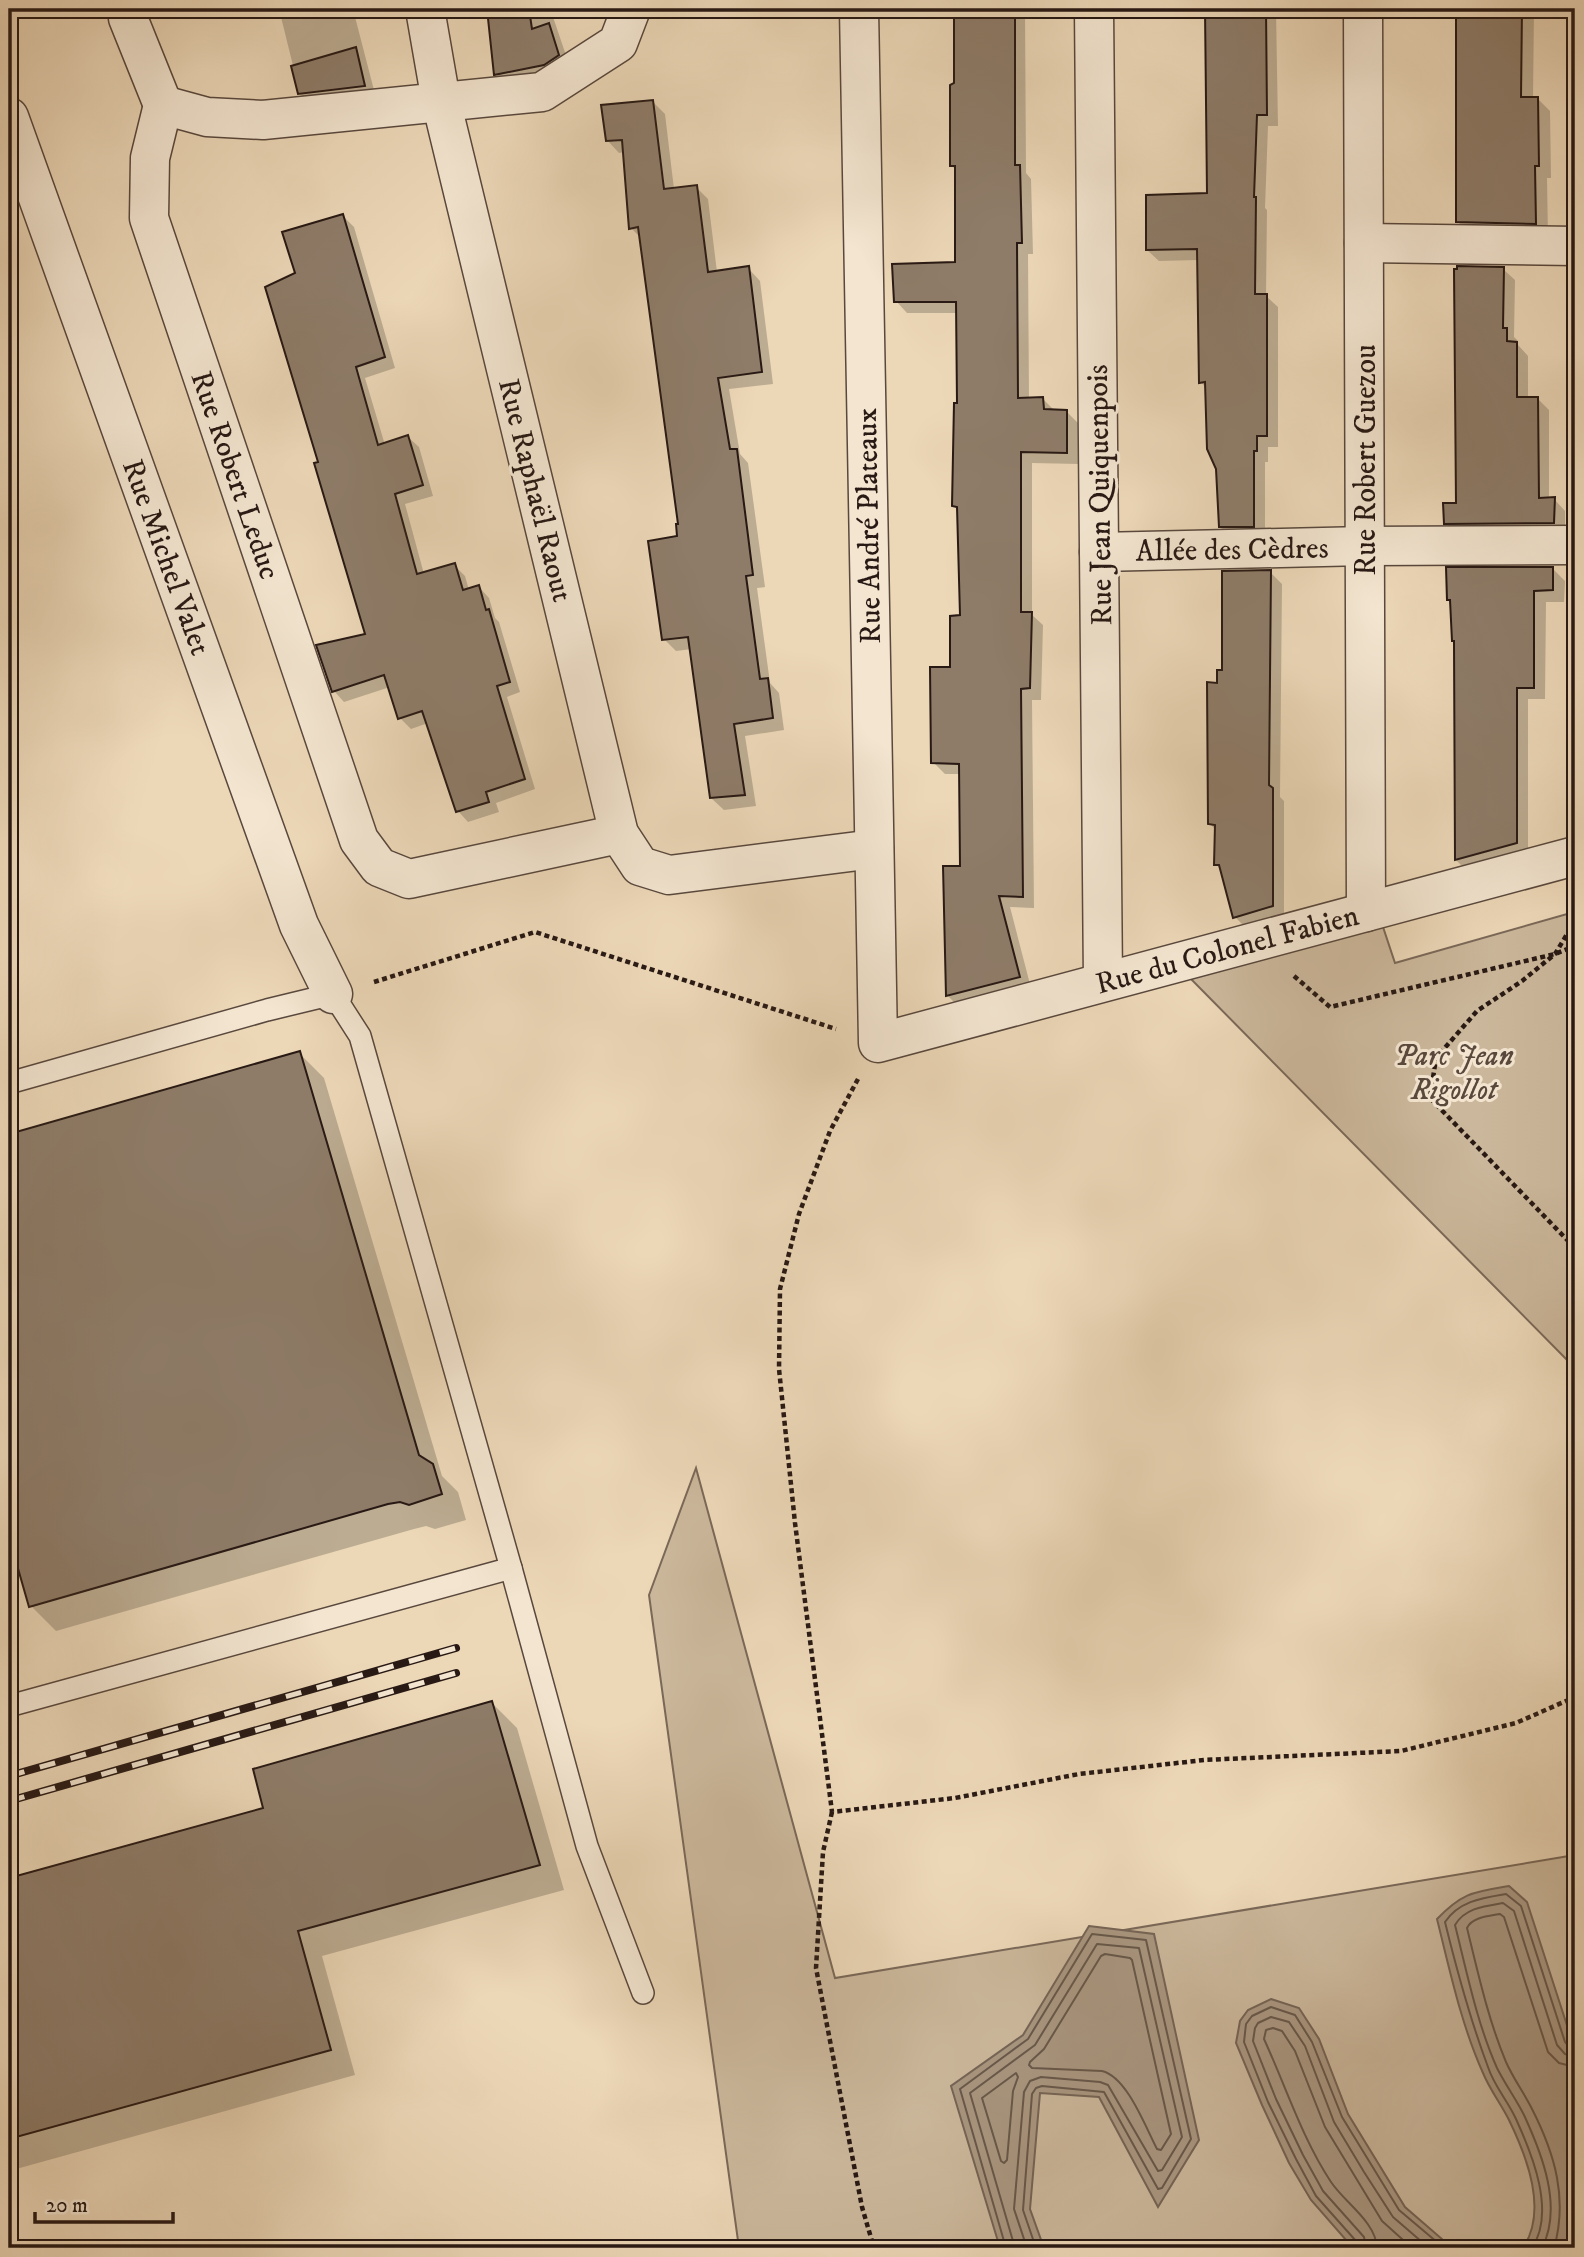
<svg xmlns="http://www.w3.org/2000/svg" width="1584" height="2257" viewBox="0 0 1584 2257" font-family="'IM FELL DW Pica',serif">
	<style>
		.green { fill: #cbb79b; stroke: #7a6858; stroke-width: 2 }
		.water { fill: #a99680; stroke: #756455; stroke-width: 2 }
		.shadow { fill: #0003 }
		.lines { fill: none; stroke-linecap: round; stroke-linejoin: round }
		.shore { stroke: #68584a; stroke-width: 2 }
		.building { fill: #8e7c69; stroke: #281914; stroke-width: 2 }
		.service-casing { stroke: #59483d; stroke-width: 24 }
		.minor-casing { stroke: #59483d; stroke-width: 41 }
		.path { stroke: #281914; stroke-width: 4.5; stroke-dasharray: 5 3.5; stroke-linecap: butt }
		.service { stroke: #f3e5d0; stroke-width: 21 }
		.minor { stroke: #f3e5d0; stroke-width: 38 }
		.rail-casing { stroke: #281914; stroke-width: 8 }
		.rail { stroke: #f3e5d0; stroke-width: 5; stroke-dasharray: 16; stroke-linecap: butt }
		.labels { text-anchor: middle; stroke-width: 6; stroke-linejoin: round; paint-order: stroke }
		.street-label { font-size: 30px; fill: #281914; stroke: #f3e5d0 }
		.park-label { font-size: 30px; font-style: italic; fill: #59483c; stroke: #f3e5d0 }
	</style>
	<rect width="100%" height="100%" fill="#ecd7b7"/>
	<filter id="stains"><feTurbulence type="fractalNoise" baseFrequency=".00286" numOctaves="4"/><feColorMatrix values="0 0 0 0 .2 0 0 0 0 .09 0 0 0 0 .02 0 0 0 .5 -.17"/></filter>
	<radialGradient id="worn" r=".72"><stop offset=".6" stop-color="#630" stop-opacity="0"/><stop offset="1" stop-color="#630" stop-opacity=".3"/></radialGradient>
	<g class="green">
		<polygon points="1567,914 1568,921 1575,918 1575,1368 1189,977 1382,924 1395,963"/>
		<polygon points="696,1468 835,1978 1575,1855 1575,2248 739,2248 649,1595"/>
	</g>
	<g class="water">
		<path d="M 1509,1886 L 1527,1902 L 1575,2050 L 1575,2248 L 1523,2248 C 1548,2211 1527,2157 1509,2120 C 1501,2104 1490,2090 1483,2073 C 1461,2024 1450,1971 1437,1919 C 1463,1892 1474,1892 1509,1886 Z"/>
		<polygon points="1089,1926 1154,1934 1199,2140 1158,2207 1099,2097 1040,2093 1030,2209 1044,2248 1000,2248 951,2086 1023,2035"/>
		<polygon points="1271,1999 1299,2008 1319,2039 1348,2114 1405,2207 1443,2240 1458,2248 1353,2248 1311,2200 1289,2163 1262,2105 1236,2043 1240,2021 1248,2010"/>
	</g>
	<g class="shadow">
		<polygon points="279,9 353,9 376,98 312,106 300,94"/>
		<polygon points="489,9 587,9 587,12 553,17 570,67 507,86 496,74"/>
		<polygon points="955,9 1025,9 1026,173 1031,179 1033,254 1028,254 1029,399 1043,399 1055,411 1067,412 1078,423 1078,464 1032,463 1032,615 1043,625 1041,700 1032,700 1034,908 1010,907 1031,988 959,1007 948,996 945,867 961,868 961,774 945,774 933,762 961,617 959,511 953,505 959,405 957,313 907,313 896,301 957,263 957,171 952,166 956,84"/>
		<polygon points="1207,9 1276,9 1278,126 1268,126 1265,208 1267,210 1266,296 1278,307 1278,447 1268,447 1268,462 1265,462 1265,538 1232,538 1220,527 1218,468 1207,389 1201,382 1199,260 1159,261 1147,250 1208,195"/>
		<polygon points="1457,9 1534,9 1533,99 1538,99 1550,111 1551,178 1547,178 1548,236 1471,234 1458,222"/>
		<polygon points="653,102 665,114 674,189 696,187 708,199 717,272 748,268 760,281 773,384 729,389 740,454 748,463 765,587 757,588 770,683 779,693 784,730 745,736 756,806 724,810 711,798 692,649 676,651 664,639 680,526 641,238 631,228 625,152 619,153 607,140"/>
		<polygon points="343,216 354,227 395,368 365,378 385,445 408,437 419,447 433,496 405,504 424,574 454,565 465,576 469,590 479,587 489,598 495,618 499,622 520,692 507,697 535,789 496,803 499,812 468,822 458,811 428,723 411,729 400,718 390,687 344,702 334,691 367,635 320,463 297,274"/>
		<polygon points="1503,269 1515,280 1514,337 1518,341 1518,345 1528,356 1528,399 1538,399 1549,410 1549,499 1554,499 1565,511 1565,534 1458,535 1446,523 1458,505"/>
		<polygon points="1553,569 1565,581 1564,602 1546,602 1545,699 1528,699 1528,855 1468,872 1456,860 1456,643 1453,640"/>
		<polygon points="1270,572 1282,584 1280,797 1284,801 1284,918 1247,929 1235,917 1222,870 1216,864 1217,831 1209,823 1218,685"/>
		<polygon points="299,1053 324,1078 442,1476 458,1492 466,1520 435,1529 426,1526 414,1529 56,1631 31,1606 9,1530 9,1136"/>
		<polygon points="492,1703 517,1728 564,1890 322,1956 355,2075 9,2171 9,1880 265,1809"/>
	</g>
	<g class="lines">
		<g class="shore">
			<path d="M 1105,1954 L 1130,1958 L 1132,1960 L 1171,2134 L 1161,2150 L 1157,2149 C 1145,2126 1127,2077 1102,2071 L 1032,2068 L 1029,2065 L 1030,2062 L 1044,2049 L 1101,1956 Z"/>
			<polygon points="1016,2073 1018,2077 1013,2091 1007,2160 1004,2163 1001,2161 982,2098"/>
			<polyline points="1006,2248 960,2089 1028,2039 1092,1934 1146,1940 1191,2139 1162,2188 1158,2189 1104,2092 1042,2086 1036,2088 1032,2094 1023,2210 1036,2248"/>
			<polyline points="1015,2248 970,2093 1035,2045 1097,1944 1139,1948 1182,2137 1162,2170 1158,2171 1108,2085 1100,2082 1041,2077 1030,2081 1024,2092 1014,2209 1027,2248"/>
			<polyline points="1357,2248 1356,2241 1316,2196 1296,2159 1268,2102 1244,2042 1246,2024 1252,2016 1271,2007 1295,2015 1312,2042 1342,2117 1399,2210 1444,2248"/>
			<polyline points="1366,2248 1364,2237 1323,2191 1303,2155 1276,2099 1253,2041 1255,2028 1258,2023 1271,2017 1289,2022 1305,2046 1334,2122 1364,2172 1393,2217 1429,2248"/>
			<path d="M 1377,2248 C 1376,2222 1345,2203 1331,2182 C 1302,2138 1286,2087 1264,2039 L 1266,2030 L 1273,2028 L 1282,2031 L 1295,2051 L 1325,2127 L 1382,2221 L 1412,2248"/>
			<path d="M 1532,2248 C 1556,2212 1532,2154 1516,2119 C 1508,2101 1494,2086 1488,2067 C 1470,2019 1457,1971 1445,1922 C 1459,1901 1482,1898 1506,1894 L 1521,1906 L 1565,2042 L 1569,2047 L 1575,2048"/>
			<path d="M 1542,2248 C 1563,2207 1542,2154 1524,2115 C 1516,2099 1505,2084 1497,2068 C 1477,2023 1467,1973 1455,1925 C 1465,1908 1485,1906 1503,1903 L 1514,1911 L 1557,2045 L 1565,2054 L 1575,2057"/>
			<path d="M 1554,2248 C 1568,2199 1555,2154 1532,2109 C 1524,2093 1513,2078 1506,2062 C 1488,2019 1478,1973 1467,1928 C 1472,1917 1489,1916 1500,1914 L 1504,1917 L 1548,2052 L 1559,2063 L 1575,2067"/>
		</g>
	</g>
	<g class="building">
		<polygon points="487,9 529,9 532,29 549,23 559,55 544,65 494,75"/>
		<polygon points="954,9 1015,9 1015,165 1020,165 1022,243 1017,243 1018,398 1043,397 1044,409 1067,410 1067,453 1021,452 1021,612 1032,612 1030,688 1021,689 1023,897 999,896 1020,977 946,996 943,866 960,866 959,764 931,763 930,667 950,667 950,616 960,615 957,507 952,506 954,403 957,403 956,302 894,302 892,264 955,262 955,166 950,166 950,85 954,83"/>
		<polygon points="1205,9 1266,9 1267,115 1257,115 1254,197 1256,197 1255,294 1267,294 1267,436 1257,436 1257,451 1254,451 1254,527 1219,527 1216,469 1207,449 1205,382 1199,383 1197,249 1146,250 1146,195 1207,193"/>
		<polygon points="1456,9 1522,9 1521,97 1538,97 1539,166 1535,166 1536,224 1456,222"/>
		<polygon points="356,47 365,86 298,94 291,66"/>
		<polygon points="653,100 664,189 697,185 708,272 749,266 762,372 718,378 730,449 737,449 753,575 746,576 760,679 768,678 773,718 734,724 745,795 710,798 688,637 662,640 648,541 677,536 676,524 678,524 638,227 629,229 622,140 606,141 601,105"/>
		<polygon points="343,214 385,357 356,367 378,445 408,435 423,485 395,494 417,574 455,563 463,590 479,585 486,610 489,609 510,682 497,686 525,779 486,792 489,802 456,812 422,711 398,719 384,675 332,692 316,645 365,634 314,463 318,462 265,287 295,273 282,232"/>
		<polygon points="1457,266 1504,267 1503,328 1507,328 1507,341 1517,342 1517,397 1538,397 1539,498 1555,497 1554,523 1444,524 1443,503 1456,503 1454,269 1457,269"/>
		<polygon points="1446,567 1553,567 1553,590 1534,591 1534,688 1517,688 1517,843 1455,860 1454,641 1452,641 1450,600 1447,600"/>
		<polygon points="1271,570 1269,785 1273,788 1273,906 1233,918 1219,865 1214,865 1215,825 1208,824 1207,682 1217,683 1217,670 1222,670 1222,571"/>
		<polygon points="300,1051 419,1455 433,1464 442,1494 409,1505 400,1502 388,1504 29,1607 9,1537 9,1134"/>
		<polygon points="492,1701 540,1865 298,1931 331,2050 9,2139 9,1878 263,1808 253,1769"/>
	</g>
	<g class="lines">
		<defs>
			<g id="service">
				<polyline points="9,1083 267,1010 333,994 360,1036 511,1568 9,1706"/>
				<polyline points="511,1568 587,1846 643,1993"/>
			</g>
			<g id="minor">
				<polyline points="127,9 128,18 163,105"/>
				<polyline points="425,9 441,101 619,834 640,866 669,875 874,849"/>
				<polyline points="859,9 878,1043 1575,856"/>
				<polyline points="1094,9 1103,982"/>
				<polyline points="1363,9 1366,912"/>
				<polyline points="163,105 150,158 149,218 359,840 379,867 409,879 619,834"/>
				<polyline points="163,105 207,117 263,120 542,92 618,43 631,9"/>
				<polyline points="9,117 299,925 333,994"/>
				<polyline points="1364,243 1575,246"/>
				<polyline points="1099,552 1365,546 1575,545"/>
			</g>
		</defs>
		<use href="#service" class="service-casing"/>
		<use href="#minor" class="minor-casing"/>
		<g class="path">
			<polyline points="1575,921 1555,954 1522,981 1477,1011 1436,1058 1430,1098 1575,1248"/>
			<polyline points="1294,976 1330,1007 1555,954 1575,946"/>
			<polyline points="374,982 535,932 836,1029"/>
			<polyline points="858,1079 830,1131 799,1214 780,1289 779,1369 795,1523 832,1812 955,1798 1079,1774 1204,1760 1401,1751 1516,1723 1575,1697"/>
			<polyline points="832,1812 823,1852 816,1968 862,2207 874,2248"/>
		</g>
		<use href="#service" class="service"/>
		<use href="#minor" class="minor"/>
		<defs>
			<g id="rail">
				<polyline points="9,1776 456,1648"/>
				<polyline points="9,1801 456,1673"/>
			</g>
		</defs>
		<use href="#rail" class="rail-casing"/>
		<use href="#rail" class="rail"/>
	</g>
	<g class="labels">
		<g class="street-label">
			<text transform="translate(1365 460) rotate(-90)" y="10">Rue Robert Guezou</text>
			<text transform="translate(236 475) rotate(71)" y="10">Rue Robert Leduc</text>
			<text transform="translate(536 490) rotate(76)" y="10">Rue Raphaël Raout</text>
			<text transform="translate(1099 495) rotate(-91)" y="10">Rue Jean Quiquenpois</text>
			<text transform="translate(868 526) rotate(-91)" y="10">Rue André Plateaux</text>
			<text transform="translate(1232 549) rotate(-1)" y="10">Allée des Cèdres</text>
			<text transform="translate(167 557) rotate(70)" y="10">Rue Michel Valet</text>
			<text transform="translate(1227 949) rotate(-15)" y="10">Rue du Colonel Fabien</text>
		</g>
		<g class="park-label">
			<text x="1454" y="1065">Parc Jean<tspan x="1454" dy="34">Rigollot</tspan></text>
		</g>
	</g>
	<rect width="1584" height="2257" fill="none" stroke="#ecd7b7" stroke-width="35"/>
	<rect x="10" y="10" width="1563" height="2236" fill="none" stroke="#281914" stroke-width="3.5"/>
	<rect x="18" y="18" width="1549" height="2222" fill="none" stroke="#281914" stroke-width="2"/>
	<path d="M35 2212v10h138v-10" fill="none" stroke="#281914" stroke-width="3.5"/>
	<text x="46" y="2212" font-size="21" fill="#281914" stroke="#f3e5d0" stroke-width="5" paint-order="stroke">20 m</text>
	<rect width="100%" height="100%" filter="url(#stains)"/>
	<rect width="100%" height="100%" fill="url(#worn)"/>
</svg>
